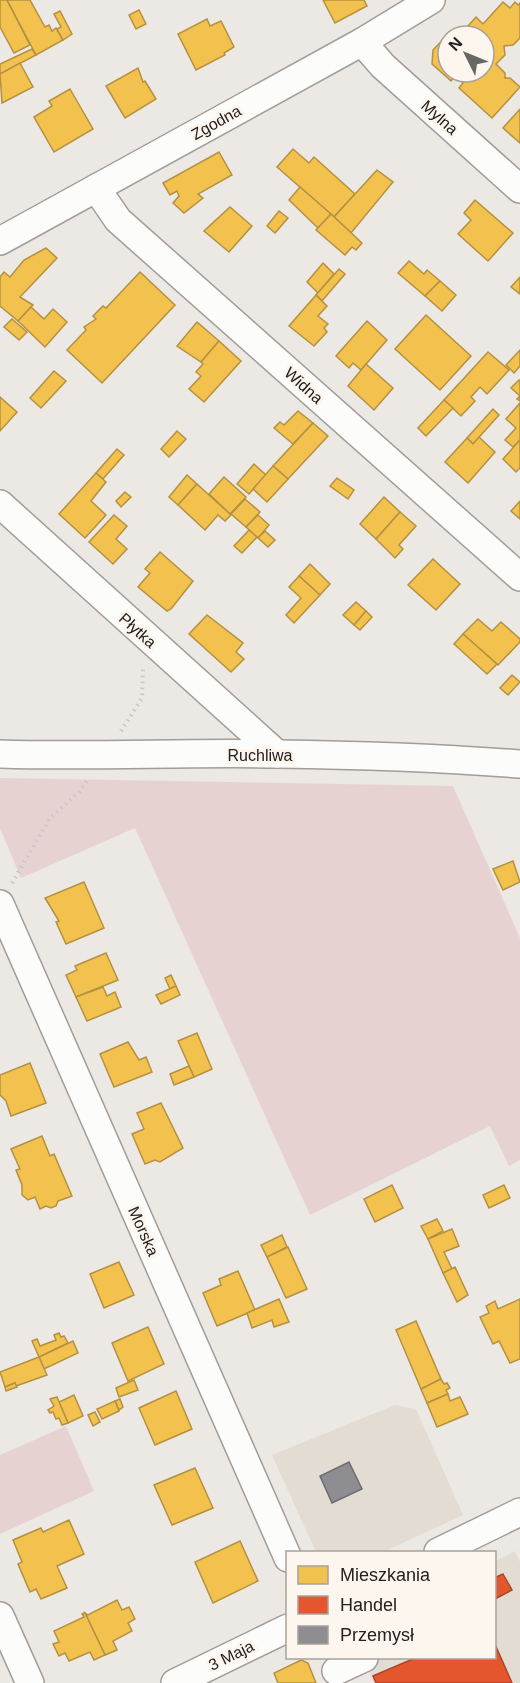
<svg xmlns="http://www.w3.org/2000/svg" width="520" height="1683" viewBox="0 0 520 1683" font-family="Arial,sans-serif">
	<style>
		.built { fill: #e3dcd2 }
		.green { fill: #e6d3d1 }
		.homes { fill: #f2c14e; stroke: #b49140; stroke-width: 1.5 }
		.shops { fill: #e4572e; stroke: #aa4729; stroke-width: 1.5 }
		.industry { fill: #8d8d92; stroke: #6d6d6f; stroke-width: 1.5 }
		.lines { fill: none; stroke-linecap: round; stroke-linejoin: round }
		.minor-casing { stroke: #a09d9a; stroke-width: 30 }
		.path { stroke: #c9c7c6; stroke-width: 4; stroke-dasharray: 1.5 4.5; stroke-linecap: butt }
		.minor { stroke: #fcfcfb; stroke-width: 27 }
		.labels { text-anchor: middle; stroke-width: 6; stroke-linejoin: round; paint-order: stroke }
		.street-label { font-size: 16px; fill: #23211e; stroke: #fdf6ee }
	</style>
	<rect width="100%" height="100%" fill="#ece8e4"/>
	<g class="built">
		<polygon points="395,1405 416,1409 463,1515 383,1552 316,1552 272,1455"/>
		<polygon points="515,1551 520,1562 520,1683 374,1683 363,1658 494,1658 495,1561"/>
	</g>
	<g class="green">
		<polygon points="0,778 453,786 520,938 520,1160 509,1166 490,1126 310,1215 135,828 21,878 0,828"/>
		<polygon points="66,1426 94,1491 0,1534 0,1455"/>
	</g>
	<g class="homes">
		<polygon points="0,0 7,0 30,45 14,53 0,27"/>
		<polygon points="7,0 30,0 45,27 49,25 52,31 56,28 63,40 36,55"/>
		<polygon points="323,0 364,0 367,6 335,23"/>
		<polygon points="503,2 510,8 515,2 518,5 520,3 520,38 513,45 504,46 505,55 496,64 505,73 505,78 510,78 520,87 492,118 459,88 463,83 455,76 451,81 432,64 433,50 449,33 452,36 448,36 448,72 484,72 484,36 459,36 476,17 483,24"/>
		<polygon points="139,10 146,24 136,29 129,15"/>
		<polygon points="60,11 72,34 63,40 57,29 61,27 54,14"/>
		<polygon points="207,19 210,26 221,21 234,47 224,53 225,55 196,70 178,34"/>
		<polygon points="32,49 36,55 0,74 0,64"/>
		<polygon points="20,63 33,87 2,103 0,74"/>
		<polygon points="138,68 143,82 145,81 156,99 125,118 106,86"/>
		<polygon points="70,89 93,129 54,152 34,117 52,106 49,101"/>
		<polygon points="520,109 520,143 503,128"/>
		<polygon points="293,149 309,163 314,157 355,194 334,217 277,167"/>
		<polygon points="219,152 232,175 198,194 203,198 184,213 173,203 179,196 177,191 170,195 163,183"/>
		<polygon points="377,170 393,182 351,233 334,217"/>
		<polygon points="300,187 331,214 318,228 289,200"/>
		<polygon points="475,200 513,233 488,261 458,234 471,220 464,213"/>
		<polygon points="230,207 252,226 229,252 204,231"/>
		<polygon points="279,211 288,218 275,233 267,226"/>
		<polygon points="331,214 362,243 356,250 352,247 345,255 316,230"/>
		<polygon points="46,248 57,258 20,297 33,305 18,321 0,306 0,277 4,272 10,277 24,260"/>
		<polygon points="409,261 424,274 427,270 440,281 425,296 398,273"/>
		<polygon points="323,263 334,274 318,293 307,282"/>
		<polygon points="339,269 345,274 322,301 316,295"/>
		<polygon points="140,272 175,305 102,383 67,350 86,330 84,327 96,319 93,316 103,306 106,308"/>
		<polygon points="520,277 520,294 511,287"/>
		<polygon points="440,281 456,295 442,311 425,296"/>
		<polygon points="316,295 327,306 318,316 328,324 324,328 327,332 314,346 289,326"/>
		<polygon points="31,307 44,319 53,309 67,322 45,347 18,321"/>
		<polygon points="426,315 471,356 440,390 395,349"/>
		<polygon points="12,319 27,332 19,340 4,327"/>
		<polygon points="367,321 387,340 361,370 353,363 349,368 336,356"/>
		<polygon points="197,322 219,341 201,362 177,346"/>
		<polygon points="219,341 241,361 204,402 189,389 201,376 196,372 203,364 201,362"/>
		<polygon points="520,350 520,366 514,373 506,365"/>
		<polygon points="488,352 509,370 487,394 480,387 471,397 475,401 461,416 444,400"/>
		<polygon points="366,364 393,388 374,410 348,386"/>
		<polygon points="54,371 66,381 41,408 30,398"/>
		<polygon points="519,380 520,382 520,401 517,399 520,396 511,388"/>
		<polygon points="0,397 17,412 0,431"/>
		<polygon points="444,400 453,408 426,436 418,428"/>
		<polygon points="520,403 520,440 513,447 505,440 516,428 506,419"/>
		<polygon points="493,409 499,415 473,444 467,438"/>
		<polygon points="298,411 313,423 293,444 274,428 280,422 284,425"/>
		<polygon points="313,423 328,436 288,479 273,466"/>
		<polygon points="177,431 186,439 169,457 161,449"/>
		<polygon points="479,437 495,452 468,483 445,462 467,438 473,444"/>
		<polygon points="520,440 520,468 516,472 503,459"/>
		<polygon points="117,449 124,455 103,479 96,473"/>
		<polygon points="254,464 266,475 249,494 237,484"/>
		<polygon points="273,466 288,479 267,502 253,489"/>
		<polygon points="96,473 106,482 91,501 106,515 85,538 59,514"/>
		<polygon points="187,475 197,484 178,505 169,497"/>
		<polygon points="224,477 246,497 230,514 209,494"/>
		<polygon points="337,478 354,490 348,499 330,486"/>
		<polygon points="197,484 231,515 225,521 218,515 205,530 178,505"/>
		<polygon points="125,492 131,497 121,507 116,501"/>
		<polygon points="384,497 400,512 376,539 360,524"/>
		<polygon points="245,499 260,512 246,527 231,514"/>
		<polygon points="520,501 520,519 511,511"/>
		<polygon points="400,512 416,526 399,545 403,549 395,558 376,539"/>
		<polygon points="114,515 127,526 116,539 127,549 113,564 89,542"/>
		<polygon points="258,515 269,525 258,538 246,527"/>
		<polygon points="249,530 257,537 242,553 234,546"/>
		<polygon points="265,531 275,540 268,547 258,538"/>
		<polygon points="160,552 193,581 171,609 167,611 138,587 150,573 145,569"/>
		<polygon points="433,559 460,584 436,610 408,585"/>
		<polygon points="310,564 330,584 320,595 299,576"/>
		<polygon points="299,576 320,595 294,623 286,615 301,598 289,587"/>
		<polygon points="356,602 366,611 354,625 343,615"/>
		<polygon points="366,611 372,617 360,630 354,625"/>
		<polygon points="207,615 243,643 236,652 244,659 231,672 189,634"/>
		<polygon points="478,619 492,631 501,622 520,639 520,642 498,665 463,634"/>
		<polygon points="463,634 497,664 487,674 454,644"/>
		<polygon points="512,675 520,682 508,695 500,688"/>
		<polygon points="513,861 520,882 503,890 493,869"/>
		<polygon points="84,882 104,928 66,944 56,922 59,921 45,898"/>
		<polygon points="106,953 118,980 76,997 66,975 77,970 75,966"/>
		<polygon points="171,975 176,986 170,989 165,978"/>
		<polygon points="176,986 180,995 161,1004 156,995"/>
		<polygon points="103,987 107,996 115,992 121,1007 87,1021 76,997"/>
		<polygon points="197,1033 212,1069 194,1077 178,1041"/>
		<polygon points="128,1042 139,1060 146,1057 152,1072 114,1087 100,1054"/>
		<polygon points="30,1063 46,1103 11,1116 6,1101 0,1095 0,1075"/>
		<polygon points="189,1066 194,1077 174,1085 170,1074"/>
		<polygon points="161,1103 183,1148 160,1162 155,1160 145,1164 132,1134 144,1129 137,1113"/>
		<polygon points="42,1136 50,1156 54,1154 72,1196 58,1201 56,1206 51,1208 46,1206 40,1209 35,1197 28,1200 22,1195 22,1185 16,1170 20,1169 11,1149"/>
		<polygon points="392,1185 403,1208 375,1222 364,1199"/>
		<polygon points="504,1185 510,1198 489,1208 483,1195"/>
		<polygon points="437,1219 443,1231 428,1239 421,1226"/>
		<polygon points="452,1229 459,1246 444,1252 452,1269 443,1273 428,1239"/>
		<polygon points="282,1235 287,1247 267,1257 261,1245"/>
		<polygon points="288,1247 307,1289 286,1298 267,1257"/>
		<polygon points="119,1262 134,1295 104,1308 90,1274"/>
		<polygon points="455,1267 468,1295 457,1302 443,1273"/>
		<polygon points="238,1271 255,1310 217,1326 203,1293 221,1285 219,1279"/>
		<polygon points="279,1299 289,1322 274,1327 272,1320 252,1328 247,1313"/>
		<polygon points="520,1299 520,1359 510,1363 499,1341 493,1344 480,1317 489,1313 486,1306 495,1301 498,1309"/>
		<polygon points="416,1321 441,1379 421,1389 396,1330"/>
		<polygon points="148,1327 164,1364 128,1381 112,1343"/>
		<polygon points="59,1333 61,1337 64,1336 68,1343 39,1357 32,1341 37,1339 40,1346 56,1340 54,1335"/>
		<polygon points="73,1341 78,1353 44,1369 39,1357"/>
		<polygon points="39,1357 47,1375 16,1386 15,1383 5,1387 0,1372"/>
		<polygon points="441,1379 444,1384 447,1383 450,1388 446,1390 448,1394 427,1403 421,1389"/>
		<polygon points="134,1380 138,1390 119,1397 116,1388"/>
		<polygon points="15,1383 17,1387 6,1391 5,1387"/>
		<polygon points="176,1391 192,1429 155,1445 139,1408"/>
		<polygon points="448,1394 450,1401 460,1397 468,1414 437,1427 427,1403"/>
		<polygon points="74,1395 83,1416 68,1423 59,1402"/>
		<polygon points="57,1397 68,1423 62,1425 59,1418 56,1419 53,1412 50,1413 48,1410 54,1406 50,1399"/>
		<polygon points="120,1399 123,1407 119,1410 115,1401"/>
		<polygon points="115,1401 119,1411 102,1419 97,1409"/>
		<polygon points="95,1412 100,1422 93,1426 88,1415"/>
		<polygon points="195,1468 213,1508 172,1525 154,1485"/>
		<polygon points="69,1520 84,1554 57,1566 67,1588 41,1599 36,1589 30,1592 18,1564 22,1562 13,1540 41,1528 43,1532"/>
		<polygon points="240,1541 258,1581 213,1603 195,1562"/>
		<polygon points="117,1600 122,1610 129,1607 135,1619 128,1623 132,1631 113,1641 117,1650 105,1655 85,1613 88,1615"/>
		<polygon points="85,1613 105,1655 94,1660 90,1652 69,1661 65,1653 59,1656 53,1644 59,1642 54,1631 84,1617 82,1614"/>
		<polygon points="301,1660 308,1663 316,1683 278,1683 274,1673"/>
	</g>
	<g class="shops">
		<polygon points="503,1574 512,1590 495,1599 494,1578"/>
		<polygon points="494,1642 512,1683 376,1683 373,1676 415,1658 494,1658"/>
	</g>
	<polygon class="industry" points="349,1462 362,1489 332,1503 320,1476"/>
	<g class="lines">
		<defs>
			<g id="minor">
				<polyline points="362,42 383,66 520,189"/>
				<polyline points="96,188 118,220 520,577"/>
				<polyline points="0,241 362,42 431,0"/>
				<polyline points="0,504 277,754"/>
				<path d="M 0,754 C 93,757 186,752 278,754 C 359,755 440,758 520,764"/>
				<polyline points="0,904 288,1558"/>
				<polyline points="438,1552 520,1512"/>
				<polyline points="0,1616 30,1683"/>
				<polyline points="336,1671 364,1658"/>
				<polyline points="175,1683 288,1628"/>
			</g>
		</defs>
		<use href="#minor" class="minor-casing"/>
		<g class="path">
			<polyline points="121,731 142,698 143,667"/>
			<polyline points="12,883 50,818 79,792 88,779"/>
		</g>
		<use href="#minor" class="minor"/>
	</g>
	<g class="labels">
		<g class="street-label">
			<text transform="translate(440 117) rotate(42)" y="6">Mylna</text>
			<text transform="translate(216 122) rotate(-29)" y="6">Zgodna</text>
			<text transform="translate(304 385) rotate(42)" y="6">Widna</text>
			<text transform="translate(138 630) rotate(42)" y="6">Płytka</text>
			<text x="260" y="761">Ruchliwa</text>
			<text transform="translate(144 1231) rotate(66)" y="6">Morska</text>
			<text transform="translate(231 1655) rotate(-26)" y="6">3 Maja</text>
		</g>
	</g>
	<rect x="286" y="1551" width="210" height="108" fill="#fdf6ee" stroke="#a6a19b" stroke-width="1.5"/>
	<rect x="298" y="1566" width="30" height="18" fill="#f2c14e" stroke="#a6a19b" stroke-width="1.5"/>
	<text x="340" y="1581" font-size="18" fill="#23211e">Mieszkania</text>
	<rect x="298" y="1596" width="30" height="18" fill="#e4572e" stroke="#a6a19b" stroke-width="1.5"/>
	<text x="340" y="1611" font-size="18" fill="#23211e">Handel</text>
	<rect x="298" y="1626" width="30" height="18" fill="#8d8d92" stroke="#a6a19b" stroke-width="1.5"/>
	<text x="340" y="1641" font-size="18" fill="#23211e">Przemysł</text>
	<g transform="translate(466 54) rotate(313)"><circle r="28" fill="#fdf6ee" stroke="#a6a19b" stroke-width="1.5"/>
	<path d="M0-4.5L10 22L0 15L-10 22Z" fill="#696763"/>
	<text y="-9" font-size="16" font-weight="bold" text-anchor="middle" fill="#23211e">N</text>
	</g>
</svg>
